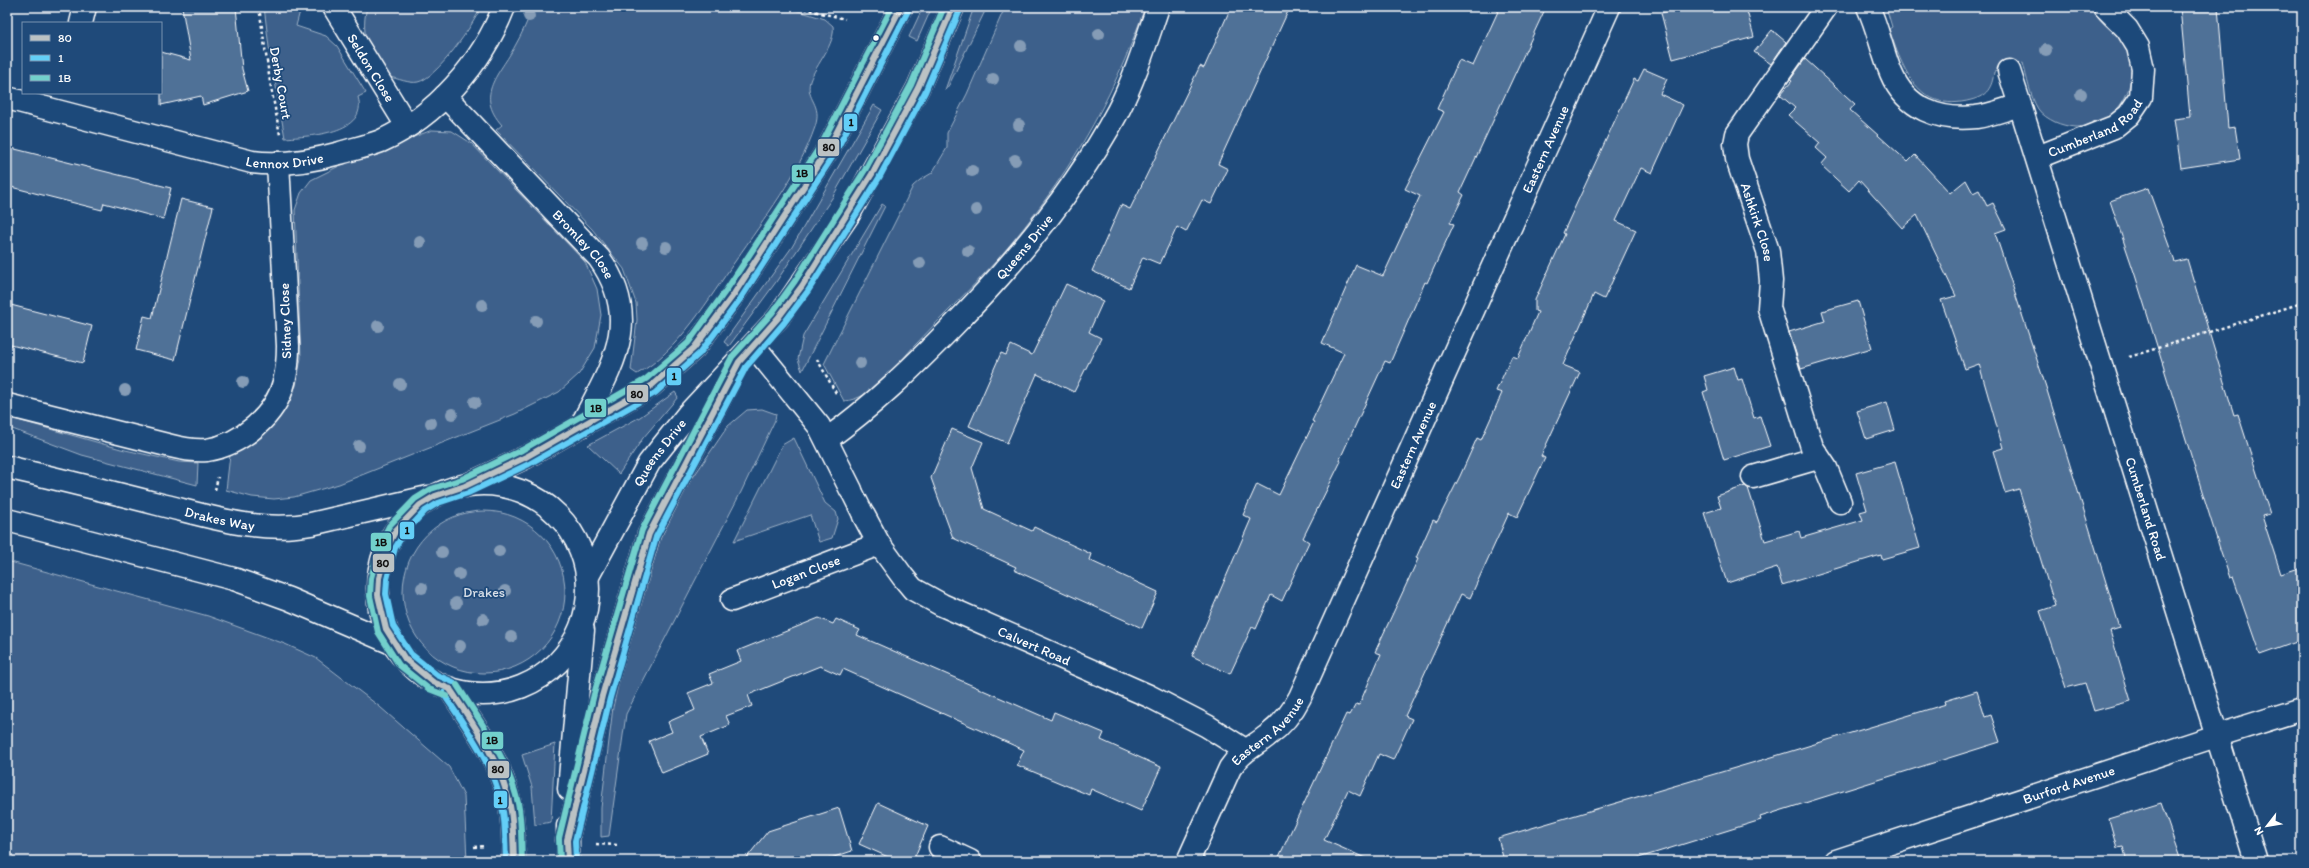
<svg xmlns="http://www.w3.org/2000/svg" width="2309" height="868" viewBox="0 0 2309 868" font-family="Itim,sans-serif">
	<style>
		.green { fill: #3c618b; stroke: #9eb0c5 }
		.building { fill: #507197; stroke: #fff }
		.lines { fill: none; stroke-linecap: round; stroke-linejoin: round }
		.pedestrian-casing { stroke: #fff; stroke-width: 24 }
		.minor-casing { stroke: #fff; stroke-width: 25 }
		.primary-casing { stroke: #fff; stroke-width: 25 }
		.path { stroke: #fff; stroke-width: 2.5; stroke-dasharray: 3 3; stroke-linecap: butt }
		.pedestrian { stroke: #1f4a7a; stroke-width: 21 }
		.minor { stroke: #1f4a7a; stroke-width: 22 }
		.primary { stroke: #1f4a7a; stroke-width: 22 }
		.bus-1-casing { stroke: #1f4a7a; stroke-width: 9 }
		.bus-2-casing { stroke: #1f4a7a; stroke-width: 9 }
		.bus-3-casing { stroke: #1f4a7a; stroke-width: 9 }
		.bus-1 { stroke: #bbc2c4; stroke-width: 6 }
		.bus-2 { stroke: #63cef7; stroke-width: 6 }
		.bus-3 { stroke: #72d0cc; stroke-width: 6 }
		.tree { fill: #859cb6 }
		.bus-dot { fill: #fff; stroke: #1f4a7a; stroke-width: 1.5 }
		.labels { text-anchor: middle; stroke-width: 3.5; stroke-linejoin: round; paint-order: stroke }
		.street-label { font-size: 14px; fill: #fff; stroke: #1f4a7a }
		.park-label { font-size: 14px; fill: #d8dfe8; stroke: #1f4a7a }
		.line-badge { stroke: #1f4a7a; stroke-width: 1.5 }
		.pale-badge-label { font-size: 11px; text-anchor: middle; font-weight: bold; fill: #111 }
	</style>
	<rect width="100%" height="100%" fill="#1f4a7a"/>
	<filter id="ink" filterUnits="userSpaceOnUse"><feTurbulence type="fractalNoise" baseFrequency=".025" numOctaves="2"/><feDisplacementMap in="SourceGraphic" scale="8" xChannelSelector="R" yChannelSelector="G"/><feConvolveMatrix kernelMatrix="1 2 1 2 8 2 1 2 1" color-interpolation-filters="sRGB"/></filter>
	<g filter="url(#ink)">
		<g class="green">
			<path d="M 264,7 L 301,7 L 296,26 L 326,36 L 337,46 L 366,93 L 358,97 C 369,134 309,136 285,138 L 269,47 Z"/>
			<path d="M 367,7 L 481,7 C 474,24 437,78 418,82 C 409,84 398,78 388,77 C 372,51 359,39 367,7 Z"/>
			<path d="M 533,7 L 785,7 L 825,19 L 833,26 C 836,44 816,64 810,81 C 805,100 823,103 815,127 C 799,174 764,219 736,260 C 710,297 678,352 637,374 L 631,370 L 637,320 L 636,303 L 624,269 L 592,229 L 496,130 L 502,125 C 474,94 500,74 515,46 C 522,34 528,20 533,7 Z"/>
			<polygon points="923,7 932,7 917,41 909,37"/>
			<polygon points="974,7 987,7 949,85 945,90"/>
			<path d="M 1005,7 L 1145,7 C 1111,105 1066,180 998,259 C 972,288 943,315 916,344 C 897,364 874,399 844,401 L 824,364 L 913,186 L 920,180 L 932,173 L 947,148 L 947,133 L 967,94 Z"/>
			<path d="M 1886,7 L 2092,7 C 2095,13 2099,19 2104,24 C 2112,32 2123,38 2127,48 C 2145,94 2104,143 2055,122 C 2049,119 2042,115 2038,109 C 2030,96 2027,78 2023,63 L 1994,72 C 1992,88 1987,96 1971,100 C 1918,114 1903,69 1889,29 L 1892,27 Z"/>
			<polygon points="874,105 882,110 832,198 776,282 729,346 724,342 792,247"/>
			<polygon points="432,130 452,131 471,143 585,262 597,289 601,315 595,348 579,374 559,392 515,414 339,484 294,497 274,499 252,497 226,490 230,455 283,407 296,386 301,358 295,210 301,193 311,180 341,165"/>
			<polygon points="882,204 885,206 802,371 798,359 803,336"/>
			<polygon points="675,392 678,397 643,438 619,474 588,445 640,417"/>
			<polygon points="762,409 776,414 775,420 741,492 626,714 609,836 601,837 601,808 613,707 645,570 675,504 728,426 747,410"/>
			<polygon points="7,417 121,449 179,462 198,463 197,485 82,455 7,427"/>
			<polygon points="794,438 825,503 836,512 838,519 832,538 819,542 810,515 734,541 782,445"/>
			<circle cx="484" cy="592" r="81"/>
			<polygon points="7,561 208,616 285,644 316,658 380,707 449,767 464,796 467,861 7,861"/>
			<polygon points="555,744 551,822 535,825 532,787 522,755"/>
		</g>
		<g class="building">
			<polygon points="182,7 236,7 242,69 248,91 203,105 201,96 161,105 161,52 191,60"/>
			<polygon points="1231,7 1290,7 1218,164 1228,169 1211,204 1202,200 1186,232 1177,227 1160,264 1143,257 1129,288 1092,271 1121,205 1130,209 1200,66 1204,68"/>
			<polygon points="1500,7 1546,7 1460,192 1464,195 1450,223 1454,224 1427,283 1425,282 1390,363 1385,361 1339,461 1341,461 1303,538 1309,542 1282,601 1271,595 1256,629 1252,627 1230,674 1192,656 1251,519 1243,515 1257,484 1279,495 1314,422 1312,421 1344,353 1322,343 1356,265 1383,276 1420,196 1405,189 1444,112 1437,109 1459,60 1473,66"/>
			<polygon points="1682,7 1746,7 1754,37 1673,59 1661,13"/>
			<polygon points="2180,7 2218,7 2228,128 2235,127 2240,159 2181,168 2174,119 2190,117"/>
			<polygon points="1772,30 1786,42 1771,64 1754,52"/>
			<polygon points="1805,59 1855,104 1850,110 1908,162 1915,155 1950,193 1966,180 1973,193 1979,190 1987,206 1993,203 2006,229 1995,233 2046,387 2120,628 2110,631 2131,701 2094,711 2085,683 2066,688 2040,611 2055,606 2019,489 2005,493 1993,451 2003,448 1979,364 1965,369 1941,300 1956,296 1917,215 1902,228 1859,180 1849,191 1821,165 1827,158 1816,148 1820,143 1788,115 1795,108 1780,95 1792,81 1790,80"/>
			<polygon points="1644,69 1667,79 1660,94 1683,105 1652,173 1641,168 1616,221 1636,230 1604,299 1594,294 1563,365 1580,372 1541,456 1545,458 1517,517 1509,513 1470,598 1461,594 1405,716 1412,719 1393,760 1379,754 1360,796 1348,790 1324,840 1372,861 1277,861 1346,714 1350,715 1356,704 1359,705 1381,654 1375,652 1418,559 1416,558 1433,520 1437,522 1460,476 1477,438 1481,440 1502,393 1496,391 1512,356 1518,358 1538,312 1535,311 1535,300 1565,234 1563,233 1634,79 1638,81"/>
			<polygon points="7,147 171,188 163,219 104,203 102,210 7,186"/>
			<polygon points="2148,188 2175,262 2187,259 2234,415 2238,414 2270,514 2262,516 2281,574 2302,567 2302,640 2260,655 2233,577 2230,578 2220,549 2135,275 2110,201"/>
			<polygon points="181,199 213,207 175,360 136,350 144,316 152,318"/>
			<polygon points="1066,284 1103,301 1089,332 1101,338 1074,392 1037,374 1007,443 969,426 1001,353 1006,355 1011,345 1032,355"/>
			<polygon points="1858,301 1872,348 1801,369 1789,332 1825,321 1822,311"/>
			<polygon points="7,304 92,326 83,363 7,344"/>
			<polygon points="1734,367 1738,380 1742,379 1754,418 1760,416 1770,446 1724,460 1703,392 1708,390 1704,376"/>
			<polygon points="1887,402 1895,430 1866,439 1857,411"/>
			<polygon points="952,429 983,442 972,468 984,509 1032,531 1034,527 1091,554 1089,560 1158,592 1142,628 1014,570 1016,567 953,538 931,478"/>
			<polygon points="1895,462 1920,548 1882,559 1881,555 1782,585 1777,567 1727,583 1704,513 1721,508 1717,496 1745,486 1748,488 1765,541 1799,531 1801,538 1863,520 1860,512 1867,510 1856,473"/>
			<polygon points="819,618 833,624 836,619 860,630 857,635 1051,720 1054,712 1104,733 1101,740 1161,767 1141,811 1091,789 1089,795 1017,765 1024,750 843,669 840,675 820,666 748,695 752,706 726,716 730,725 701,737 708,754 662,773 649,741 672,732 668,722 695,710 688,693 713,683 709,674 741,661 737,651"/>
			<polygon points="1977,691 1985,717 1991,715 2000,742 1760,817 1761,820 1629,861 1504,861 1498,838 1762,760 1946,704 1945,701"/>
			<polygon points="878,803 928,826 913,861 897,861 859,844"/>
			<polygon points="2161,803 2181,861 2127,861 2123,847 2117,848 2109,819"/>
			<polygon points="839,808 852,851 822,861 744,861 768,831"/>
		</g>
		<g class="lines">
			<defs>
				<polyline id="pedestrian" points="851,490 864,516"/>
				<g id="minor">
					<path id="s1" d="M 1826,7 L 1737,134 L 1735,144 L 1737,159 L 1768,251 L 1771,281 L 1769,308 L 1812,447 L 1826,468 L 1840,502"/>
					<path id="s2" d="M 1868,7 C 1878,28 1882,52 1891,73 C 1906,109 1939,121 1976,117 C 1991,115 2006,109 2020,105 L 2256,861"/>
					<path id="s3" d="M 335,9 L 407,126"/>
					<polyline points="81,23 85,7"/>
					<polyline points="2009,71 2020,105"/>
					<path id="s4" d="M 445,96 L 599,258 C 644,321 611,367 581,426"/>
					<path id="s5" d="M 7,98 L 252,162 C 282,166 311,161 340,153 C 353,149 368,146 381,141 C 436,116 482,64 504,7"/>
					<path id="s6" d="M 2038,157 L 2114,127 L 2129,115 L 2141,97 L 2143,69 L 2138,47 L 2127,29 L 2105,7"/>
					<polyline points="754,346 819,426 851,490"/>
					<path d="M 7,405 L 171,446 C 183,449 195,451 207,450 C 241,445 276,415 284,382 C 287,370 288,358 288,346 L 278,163"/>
					<path id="s7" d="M 827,439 C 873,406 913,367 953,326 C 1016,262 1075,191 1118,111 C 1135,78 1146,42 1158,7"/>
					<polyline points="1753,477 1818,458"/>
					<path id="s8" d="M 864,516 L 879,544 L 903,577 L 913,589 L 942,605 L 1149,696 L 1207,726 L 1245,750"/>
					<path id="s9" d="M 732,600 L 879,544"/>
					<polyline points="940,847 970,861"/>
					<path id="s10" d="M 1188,861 L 1230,768 C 1240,753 1253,747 1267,736 C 1282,725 1292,713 1300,697 L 1609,7"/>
					<path id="s11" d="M 1836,861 L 2216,736 L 2302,709"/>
				</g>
				<g id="primary">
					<path id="s12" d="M 7,467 C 57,479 108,491 158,504 C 208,516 259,534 311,524 L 428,497"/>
					<circle cx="483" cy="589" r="105"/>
					<polyline points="465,486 526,457 651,386 694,348 734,294 828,149 901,7"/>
					<polyline points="7,520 234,579 289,599 394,644"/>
					<path id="s13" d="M 588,576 L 649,463 L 688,414 L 778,318 L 849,214 L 918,88 L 953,7"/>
					<path d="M 450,689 C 472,723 498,757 508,797 C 514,817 513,840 514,861"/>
					<polyline points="569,789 583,630"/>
					<polyline points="568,826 568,861"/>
					<polyline points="567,840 602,696 649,534 728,383"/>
				</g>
			</defs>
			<use href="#pedestrian" class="pedestrian-casing"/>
			<use href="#minor" class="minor-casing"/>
			<use href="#primary" class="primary-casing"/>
			<g class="path">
				<polyline points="259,7 270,82 280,135"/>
				<polyline points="798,7 845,19"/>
				<polyline points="2129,357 2302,303"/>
				<polyline points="817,359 837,395"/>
				<polyline points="215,490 218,477"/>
				<polyline points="596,844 617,845"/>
				<polyline points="474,847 486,846"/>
			</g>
			<use href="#pedestrian" class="pedestrian"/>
			<use href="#minor" class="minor"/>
			<use href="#primary" class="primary"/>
			<defs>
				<g id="bus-1">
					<polyline points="450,689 433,682 405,659 386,629 378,595 379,578 388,545 396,530 420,505 435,496 465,486 526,457 651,386 694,348 734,294 828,149 901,7"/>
					<path d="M 450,689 C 474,725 501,762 510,806 C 514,824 513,843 514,861"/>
					<polyline points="568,861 567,840 602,696 649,534 739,362 778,318 802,286 872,174 918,88 953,7"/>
				</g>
				<g id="bus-2">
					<polyline points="453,682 437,675 411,654 393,626 386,594 387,579 395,548 403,535 425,511 438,503 468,493 529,464 655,393 700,353 741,298 835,153 908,11"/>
					<path d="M 443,693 C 467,729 493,764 502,806 C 506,824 505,843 506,861"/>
					<polyline points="576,861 575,841 610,698 656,537 746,367 784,323 808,291 879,178 925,92 960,10"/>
				</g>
				<g id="bus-3">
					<path d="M 457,685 C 481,722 508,759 518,803 C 522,822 521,842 522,861"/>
					<polyline points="447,696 429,689 399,665 378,632 370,596 371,578 381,542 389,526 415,499 431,489 462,479 522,450 646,379 688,343 727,289 821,145 892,7"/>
					<polyline points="560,861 559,838 594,694 642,530 732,357 772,313 795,281 865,170 911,85 944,7"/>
				</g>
			</defs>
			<use href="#bus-1" class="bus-1-casing"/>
			<use href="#bus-2" class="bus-2-casing"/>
			<use href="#bus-3" class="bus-3-casing"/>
			<use href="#bus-1" class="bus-1"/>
			<use href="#bus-2" class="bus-2"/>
			<use href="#bus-3" class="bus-3"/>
		</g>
		<g class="tree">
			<circle cx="529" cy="16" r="6"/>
			<circle cx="1099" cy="34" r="6"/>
			<circle cx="1021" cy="46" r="6"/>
			<circle cx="2046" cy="50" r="6"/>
			<circle cx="993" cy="79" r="6"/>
			<circle cx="2081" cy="94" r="6"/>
			<circle cx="1019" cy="125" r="6"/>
			<circle cx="1015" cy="160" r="6"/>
			<circle cx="972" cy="171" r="6"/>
			<circle cx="976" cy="210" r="6"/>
			<circle cx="420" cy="242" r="6"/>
			<circle cx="642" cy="243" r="6"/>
			<circle cx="666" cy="247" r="6"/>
			<circle cx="968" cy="251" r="6"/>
			<circle cx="920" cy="263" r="6"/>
			<circle cx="482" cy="305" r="6"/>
			<circle cx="536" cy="321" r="6"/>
			<circle cx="378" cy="326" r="6"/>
			<circle cx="860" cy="363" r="6"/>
			<circle cx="243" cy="382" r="6"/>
			<circle cx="400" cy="384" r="6"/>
			<circle cx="125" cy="390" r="6"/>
			<circle cx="475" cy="402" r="6"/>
			<circle cx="452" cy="414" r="6"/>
			<circle cx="431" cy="423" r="6"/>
			<circle cx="359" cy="446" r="6"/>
			<circle cx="499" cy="551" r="6"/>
			<circle cx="442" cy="552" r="6"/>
			<circle cx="459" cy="574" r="6"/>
			<circle cx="422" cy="588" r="6"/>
			<circle cx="505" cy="591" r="6"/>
			<circle cx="456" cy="603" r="6"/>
			<circle cx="483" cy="619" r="6"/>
			<circle cx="511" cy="637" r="6"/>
			<circle cx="460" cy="646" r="6"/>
		</g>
	</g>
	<circle class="bus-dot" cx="876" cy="38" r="3.5"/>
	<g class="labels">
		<g class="street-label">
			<text dy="5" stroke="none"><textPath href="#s3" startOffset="69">Seldon Close</textPath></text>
			<text transform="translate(281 83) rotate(80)" y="5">Derby Court</text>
			<text dy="5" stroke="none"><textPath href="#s6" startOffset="65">Cumberland Road</textPath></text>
			<text dy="5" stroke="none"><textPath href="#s10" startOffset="803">Eastern Avenue</textPath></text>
			<text dy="5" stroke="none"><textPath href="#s5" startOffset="286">Lennox Drive</textPath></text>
			<text dy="5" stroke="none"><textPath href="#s1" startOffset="247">Ashkirk Close</textPath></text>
			<text dy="5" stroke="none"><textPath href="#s4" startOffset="203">Bromley Close</textPath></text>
			<text dy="5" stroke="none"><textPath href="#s7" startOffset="276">Queens Drive</textPath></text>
			<text transform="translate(285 321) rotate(-92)" y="5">Sidney Close</text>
			<text dy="5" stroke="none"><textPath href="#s10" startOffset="479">Eastern Avenue</textPath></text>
			<text dy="5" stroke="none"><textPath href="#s13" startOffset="143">Queens Drive</textPath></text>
			<text dy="5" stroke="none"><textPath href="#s2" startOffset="642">Cumberland Road</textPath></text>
			<text dy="5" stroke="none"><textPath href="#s12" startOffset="219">Drakes Way</textPath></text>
			<text dy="5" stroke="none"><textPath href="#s9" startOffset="79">Logan Close</textPath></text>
			<text dy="5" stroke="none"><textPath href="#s8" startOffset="222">Calvert Road</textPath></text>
			<text dy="5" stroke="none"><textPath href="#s10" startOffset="155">Eastern Avenue</textPath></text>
			<text dy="5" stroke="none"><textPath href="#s11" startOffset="245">Burford Avenue</textPath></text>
		</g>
		<g class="park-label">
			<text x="484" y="597">Drakes</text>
		</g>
	</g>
	<g class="line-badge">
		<rect x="843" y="113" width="15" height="19" rx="4" fill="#63cef7"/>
		<rect x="817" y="138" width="23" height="19" rx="4" fill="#bbc2c4"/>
		<rect x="791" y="164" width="23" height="19" rx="4" fill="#72d0cc"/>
		<rect x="666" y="367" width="16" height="19" rx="4" fill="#63cef7"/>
		<rect x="626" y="384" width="23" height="19" rx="4" fill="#bbc2c4"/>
		<rect x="584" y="398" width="23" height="20" rx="4" fill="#72d0cc"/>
		<rect x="399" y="521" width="16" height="19" rx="4" fill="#63cef7"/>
		<rect x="370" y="532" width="22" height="20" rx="4" fill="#72d0cc"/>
		<rect x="372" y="553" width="23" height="20" rx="4" fill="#bbc2c4"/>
		<rect x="481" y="731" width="23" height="19" rx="4" fill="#72d0cc"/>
		<rect x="487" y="760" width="23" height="19" rx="4" fill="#bbc2c4"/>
		<rect x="493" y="790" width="15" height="19" rx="4" fill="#63cef7"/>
	</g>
	<g class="pale-badge-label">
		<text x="851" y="126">1</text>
		<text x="829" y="151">80</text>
		<text x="802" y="177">1B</text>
		<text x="674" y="380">1</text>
		<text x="637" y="398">80</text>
		<text x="596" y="412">1B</text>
		<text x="407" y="534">1</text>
		<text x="381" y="546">1B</text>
		<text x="383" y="567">80</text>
		<text x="492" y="744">1B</text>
		<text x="498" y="773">80</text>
		<text x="500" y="804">1</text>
	</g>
	<rect width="2309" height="868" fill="none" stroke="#1f4a7a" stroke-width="24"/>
	<rect x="12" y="12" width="2285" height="844" fill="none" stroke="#fff" stroke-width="1.5" filter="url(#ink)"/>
	<rect x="22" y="22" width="140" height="72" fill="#1f4a7a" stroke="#7992af"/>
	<rect x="30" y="35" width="20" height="6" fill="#bbc2c4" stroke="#7992af"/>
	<text x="58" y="42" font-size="12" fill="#ffffff">80</text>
	<rect x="30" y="55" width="20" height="6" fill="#63cef7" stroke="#7992af"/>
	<text x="58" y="62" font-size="12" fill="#ffffff">1</text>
	<rect x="30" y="75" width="20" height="6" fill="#72d0cc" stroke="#7992af"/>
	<text x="58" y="82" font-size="12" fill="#ffffff">1B</text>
	<g transform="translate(2267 826) rotate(239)" stroke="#1f4a7a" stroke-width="3" paint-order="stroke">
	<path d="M0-3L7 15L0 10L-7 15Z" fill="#ffffff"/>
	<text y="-6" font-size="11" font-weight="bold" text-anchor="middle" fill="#ffffff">N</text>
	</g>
</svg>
